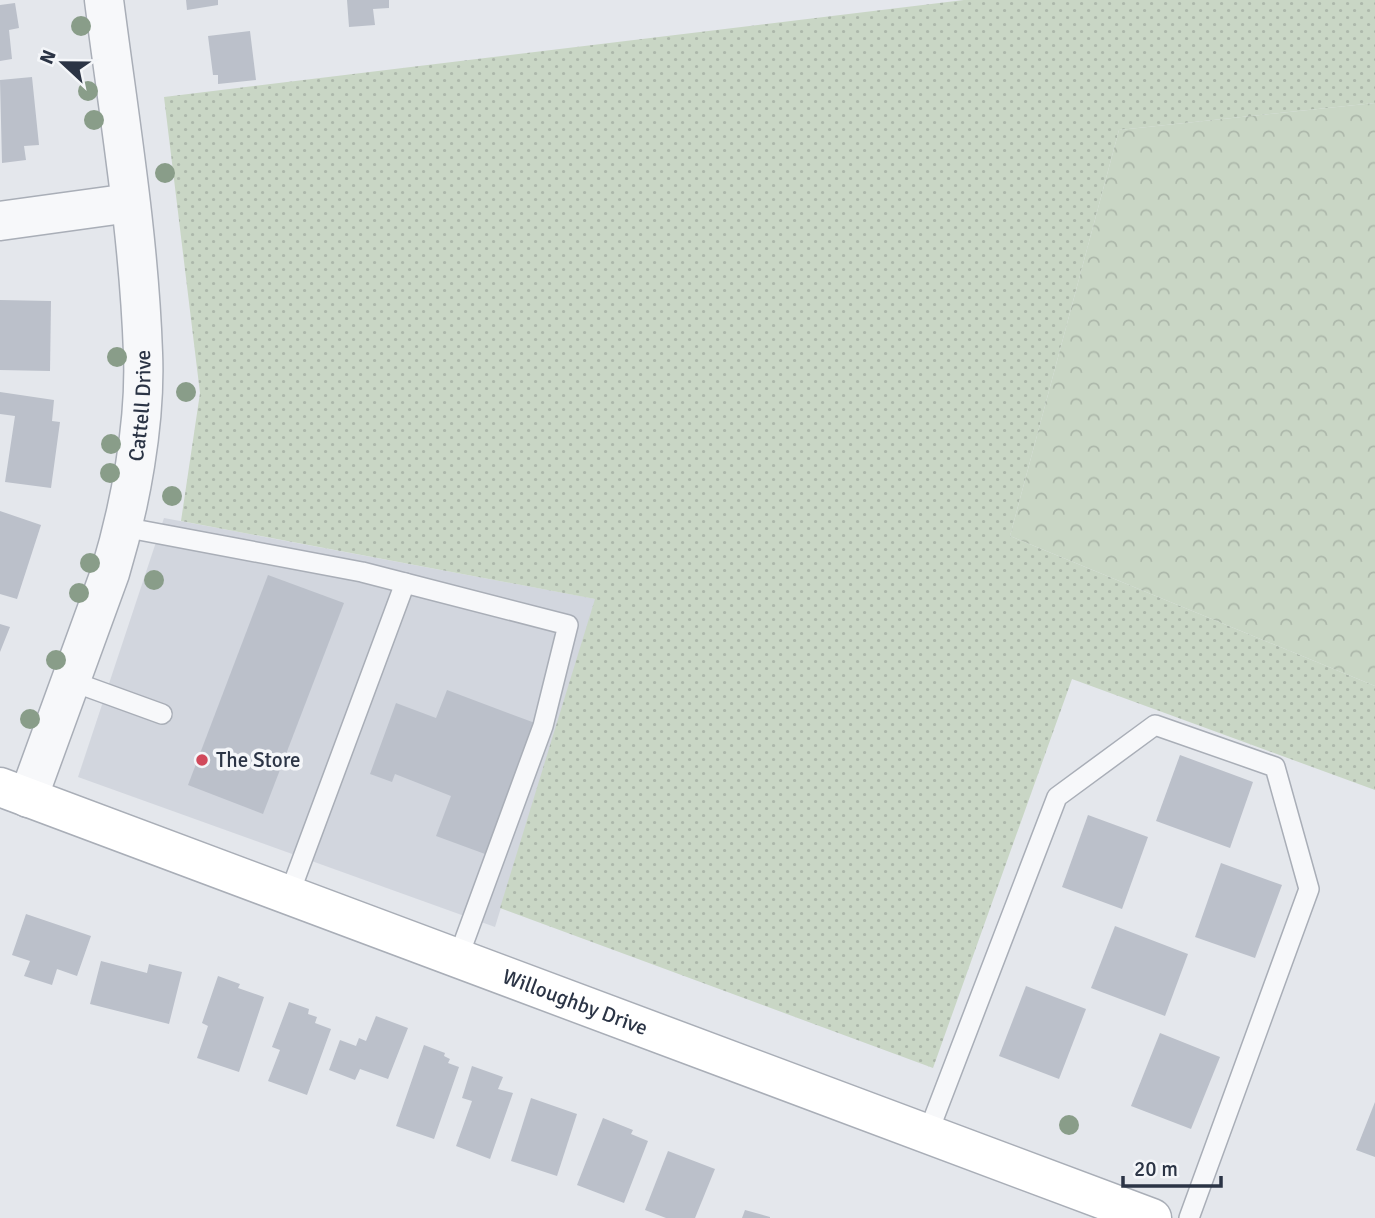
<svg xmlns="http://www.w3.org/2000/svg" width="1375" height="1218" viewBox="0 0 1375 1218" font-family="Signika,sans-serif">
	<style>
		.built { fill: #d2d6de }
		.grass { fill: url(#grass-dots) }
		.forest { fill: url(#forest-crowns) }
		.building { fill: #bbc0ca }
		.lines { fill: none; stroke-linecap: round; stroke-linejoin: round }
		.lane-casing { stroke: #a9aeb7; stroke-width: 22 }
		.street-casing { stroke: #a9aeb7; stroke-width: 41 }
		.secondary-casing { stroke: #a9aeb7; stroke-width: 41 }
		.lane { stroke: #f7f8fa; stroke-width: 19 }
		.street { stroke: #f7f8fa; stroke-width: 38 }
		.secondary { stroke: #fff; stroke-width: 38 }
		.tree { fill: #899d89 }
		.poi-dot { fill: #d1495b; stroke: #f4f6f9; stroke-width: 2.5 }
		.labels { text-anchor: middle; stroke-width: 7; stroke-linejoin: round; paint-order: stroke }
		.street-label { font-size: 21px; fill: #2b3445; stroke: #f4f6f9 }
		.poi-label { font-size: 21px; fill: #2b3445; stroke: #f4f6f9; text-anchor: start }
	</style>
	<defs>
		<pattern id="grass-dots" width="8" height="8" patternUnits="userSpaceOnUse" patternTransform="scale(1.75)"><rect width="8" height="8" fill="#c9d6c5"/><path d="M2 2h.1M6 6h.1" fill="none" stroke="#adb8ab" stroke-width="1.8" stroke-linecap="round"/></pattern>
		<pattern id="forest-crowns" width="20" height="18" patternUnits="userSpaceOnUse" patternTransform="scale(1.75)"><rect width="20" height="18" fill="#c9d6c5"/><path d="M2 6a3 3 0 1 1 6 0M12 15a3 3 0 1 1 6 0" fill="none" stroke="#adb8ab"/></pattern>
	</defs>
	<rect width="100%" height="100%" fill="#e4e7ec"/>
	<polygon class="built" points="164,518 596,599 495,927 78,777"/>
	<polygon class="grass" points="964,0 1375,0 1375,103 1119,130 1010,536 1375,686 1375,790 1072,679 933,1068 500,908 595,599 181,521 200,393 164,97"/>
	<polygon class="forest" points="1375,103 1375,686 1010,536 1119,130"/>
	<g class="building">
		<polygon points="186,0 218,0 218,5 187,10"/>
		<polygon points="347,0 389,0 389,8 373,9 375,25 349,27"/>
		<polygon points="15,3 19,28 9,30 12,59 0,61 0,5"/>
		<polygon points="250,31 256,80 218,84 218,75 213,75 208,36"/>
		<polygon points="32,77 39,145 24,146 26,160 2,163 0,80"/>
		<polygon points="0,300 51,301 50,371 0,370"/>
		<polygon points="0,392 54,400 52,421 60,422 51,488 5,482 15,416 0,414"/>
		<polygon points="0,511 41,525 17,599 0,594"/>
		<polygon points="268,575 344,603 263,814 188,785"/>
		<polygon points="0,624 10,627 0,652"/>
		<polygon points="447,690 535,723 485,854 436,836 451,796 395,774 392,782 370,774 396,703 436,718"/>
		<polygon points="1180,755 1253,782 1230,848 1156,821"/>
		<polygon points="1088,815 1148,837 1122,909 1062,887"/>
		<polygon points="1221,863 1282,885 1255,958 1195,937"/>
		<polygon points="26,914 91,936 77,976 57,969 52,985 24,976 30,961 12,955"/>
		<polygon points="1115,926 1188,954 1165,1016 1091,988"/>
		<polygon points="101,961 147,973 149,964 182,972 169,1024 90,1004"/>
		<polygon points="218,976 240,984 238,988 264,997 239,1072 197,1058 208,1026 202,1023"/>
		<polygon points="1026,986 1086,1009 1059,1079 999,1056"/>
		<polygon points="289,1002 309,1009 308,1014 317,1017 315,1023 331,1029 307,1095 268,1081 280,1050 272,1047"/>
		<polygon points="376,1016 408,1028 388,1079 360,1069 355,1080 329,1070 340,1040 356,1046 359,1038 366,1041"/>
		<polygon points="1160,1033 1220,1057 1191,1129 1131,1106"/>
		<polygon points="424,1045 445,1053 444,1056 450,1059 448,1063 459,1067 434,1139 396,1126"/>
		<polygon points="472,1066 503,1077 498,1089 513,1093 490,1159 456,1146 472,1101 462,1098"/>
		<polygon points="531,1098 577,1114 557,1176 511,1161"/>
		<polygon points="1375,1102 1375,1157 1356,1150"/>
		<polygon points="603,1118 633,1130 631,1134 648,1141 624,1203 577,1185"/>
		<polygon points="668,1151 715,1169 695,1218 666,1218 645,1210"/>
		<polygon points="745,1210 770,1217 770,1218 742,1218"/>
	</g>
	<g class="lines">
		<defs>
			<g id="lane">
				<polyline points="123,527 362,572 568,625 543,726 458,958"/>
				<polyline points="71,681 162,714"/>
				<polyline points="289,895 405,583"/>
				<polyline points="928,1133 1057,797 1155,725 1275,767 1309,889 1189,1218"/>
			</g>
			<g id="street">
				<polyline points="0,221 130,203"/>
				<path id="s1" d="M 28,798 L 110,573 C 130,507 146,423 143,353 C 139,235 119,117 104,0"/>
			</g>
			<g id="secondary">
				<path id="s2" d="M 0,787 L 1152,1218"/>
			</g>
		</defs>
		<use href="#lane" class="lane-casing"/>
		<use href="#street" class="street-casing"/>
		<use href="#secondary" class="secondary-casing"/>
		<use href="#lane" class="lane"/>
		<use href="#street" class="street"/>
		<use href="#secondary" class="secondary"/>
	</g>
	<g class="tree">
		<circle cx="81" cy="26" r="10"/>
		<circle cx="88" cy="91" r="10"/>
		<circle cx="94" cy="120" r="10"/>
		<circle cx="165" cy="173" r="10"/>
		<circle cx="117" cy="357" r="10"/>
		<circle cx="186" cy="392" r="10"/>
		<circle cx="111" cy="444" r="10"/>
		<circle cx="110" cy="473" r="10"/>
		<circle cx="172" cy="496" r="10"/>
		<circle cx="90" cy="563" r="10"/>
		<circle cx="154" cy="580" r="10"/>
		<circle cx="79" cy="593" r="10"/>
		<circle cx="56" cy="660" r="10"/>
		<circle cx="30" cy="719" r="10"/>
		<circle cx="1069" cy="1125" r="10"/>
	</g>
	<circle class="poi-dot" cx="202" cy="760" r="7"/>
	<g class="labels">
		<g class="street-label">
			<text dy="7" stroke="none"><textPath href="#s1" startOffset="410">Cattell Drive</textPath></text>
			<text dy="7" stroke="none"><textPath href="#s2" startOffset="614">Willoughby Drive</textPath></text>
		</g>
		<g class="poi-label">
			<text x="216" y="767">The Store</text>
		</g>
	</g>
	<g transform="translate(63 63) rotate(292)" stroke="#f4f6f9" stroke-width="5" paint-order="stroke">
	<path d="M0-5L12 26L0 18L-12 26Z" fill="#2b3445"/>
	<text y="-10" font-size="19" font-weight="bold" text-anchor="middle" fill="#2b3445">N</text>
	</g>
	<path d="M1123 1176v10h98v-10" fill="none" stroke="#2b3445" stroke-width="3.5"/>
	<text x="1134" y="1176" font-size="21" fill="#2b3445" stroke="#f4f6f9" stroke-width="5" paint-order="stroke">20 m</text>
</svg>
